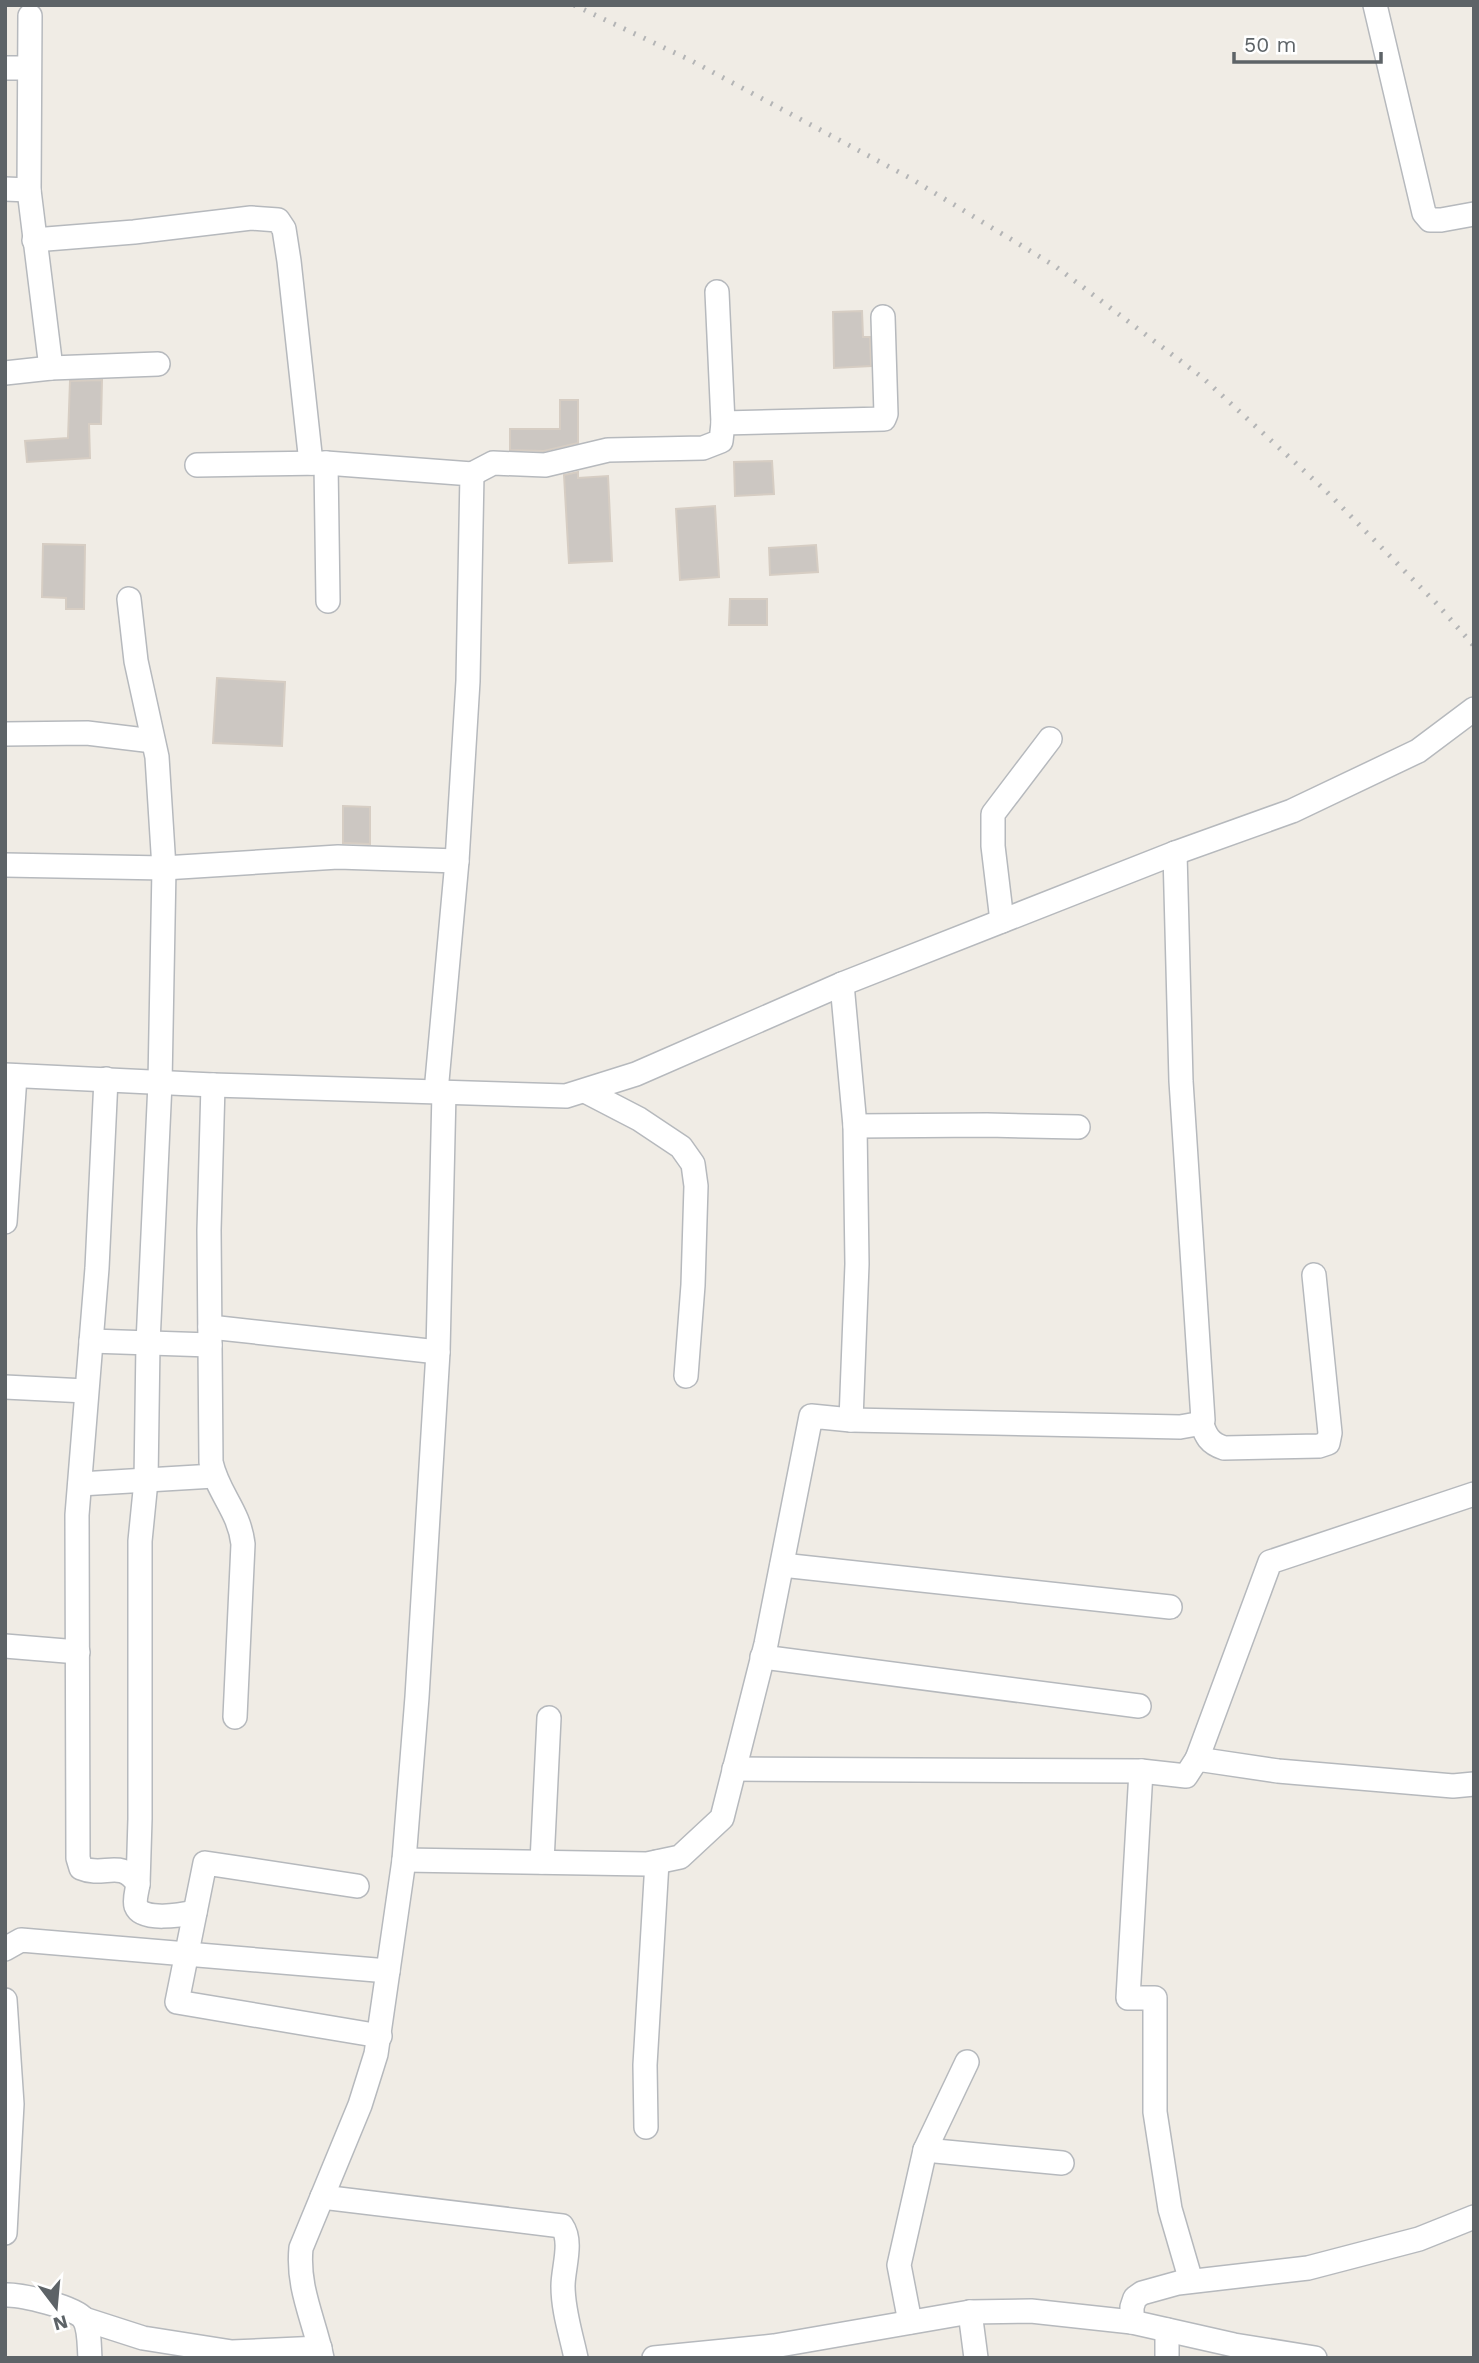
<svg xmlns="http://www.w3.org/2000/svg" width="1479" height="2363" viewBox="0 0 1479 2363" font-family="'Work Sans',sans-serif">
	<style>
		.building { fill: #ccc7c2; stroke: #d6cdc3; stroke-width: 2 }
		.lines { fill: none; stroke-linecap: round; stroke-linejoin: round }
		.minor-casing { stroke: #b6b9bd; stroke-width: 26 }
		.minor { stroke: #fff; stroke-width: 23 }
		.rail { stroke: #b4b5b6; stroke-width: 5; stroke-dasharray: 2 9; stroke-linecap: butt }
	</style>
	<rect width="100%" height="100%" fill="#f0ece5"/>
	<g class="building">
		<polygon points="862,311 863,337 870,337 871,366 834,368 833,312"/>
		<polygon points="102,380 101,424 89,424 90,458 27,462 25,441 68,438 70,381"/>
		<polygon points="560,400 578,400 578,443 544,451 510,450 510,429 560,429"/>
		<polygon points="772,461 774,494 735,496 734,462"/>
		<polygon points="578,472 578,478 608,476 612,561 569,563 564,475"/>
		<polygon points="715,506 719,577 680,580 676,509"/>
		<polygon points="43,544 85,545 84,609 66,609 66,598 42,597"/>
		<polygon points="816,545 818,572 770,575 769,548"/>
		<polygon points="730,599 767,599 767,625 729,625"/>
		<polygon points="217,678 285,682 282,746 213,743"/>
		<polygon points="343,806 370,807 370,844 343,843"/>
	</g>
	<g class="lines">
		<defs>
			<g id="minor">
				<polyline points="1375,5 1424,213 1430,220 1441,220 1474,214"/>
				<polyline points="30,16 29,190 51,368"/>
				<polyline points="5,68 29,68"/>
				<polyline points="5,189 29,190"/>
				<polyline points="34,240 134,232 251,218 278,220 284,229 289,261 311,463"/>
				<polyline points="5,373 51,368 158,364"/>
				<polyline points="723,423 884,419 886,414 883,317"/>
				<polyline points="326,463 328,601"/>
				<polyline points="197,465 326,463 472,474 468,681 457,861 436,1092"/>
				<polyline points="472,474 493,463 545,465 608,450 703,448 721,441 723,423 717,292"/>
				<polyline points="129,599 136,661 157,757 164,868 160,1083 148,1343 146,1481 140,1541 140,1819 138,1884"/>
				<polyline points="5,734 87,733 153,741"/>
				<polyline points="5,865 164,868 338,857 457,861"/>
				<polyline points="1002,921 993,846 993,814 1050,739"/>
				<polyline points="5,1075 213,1085 566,1096 636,1074 842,984 1175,853 1292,811 1418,751 1474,709"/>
				<path d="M 106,1079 L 97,1268 L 77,1515 L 78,1858 L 81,1868 C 104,1878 121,1858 138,1884 C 137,1891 134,1900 136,1906 C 142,1922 182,1915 195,1912"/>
				<path d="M 213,1085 L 209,1230 L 211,1462 C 218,1494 239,1510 243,1544 L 235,1717"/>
				<polyline points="585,1091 639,1119 681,1147 693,1164 696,1186 693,1285 686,1376"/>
				<polyline points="855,1126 987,1125 1078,1127"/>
				<polyline points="5,1222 15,1076"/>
				<polyline points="210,1327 438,1352"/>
				<polyline points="91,1341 210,1345"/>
				<polyline points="5,1387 86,1391"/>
				<polyline points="851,1420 1180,1427 1197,1424 1203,1420 1181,1081 1175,853"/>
				<path d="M 1201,1422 C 1206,1436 1209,1443 1224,1448 L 1319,1446 L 1328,1443 L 1330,1433 L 1314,1275"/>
				<polyline points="80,1484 214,1476"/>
				<polyline points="782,1565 1170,1607"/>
				<polyline points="5,1646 78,1652"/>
				<polyline points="762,1657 1139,1706"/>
				<polyline points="1197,1759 1270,1562 1474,1494"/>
				<polyline points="734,1769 1141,1771 1186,1776 1197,1759 1278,1771 1453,1786 1474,1784"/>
				<polyline points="1141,1771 1128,1998 1155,1998 1155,2112 1170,2209 1191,2281"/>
				<polyline points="404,1860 647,1864 680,1857 722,1818 766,1644 811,1416 851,1420 857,1264 855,1126 842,984"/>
				<polyline points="542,1862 549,1718"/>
				<polyline points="357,1886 205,1863 177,2002 380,2036"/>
				<polyline points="5,1949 21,1940 388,1971"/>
				<polyline points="5,2000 12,2104 5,2233"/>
				<polyline points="646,2127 645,2065 657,1862"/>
				<polyline points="925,2150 1062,2163"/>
				<path d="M 322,2197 L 562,2226 C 573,2242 563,2268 563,2286 C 563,2311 571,2334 576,2358"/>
				<path d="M 5,2295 C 20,2294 75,2307 84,2319 C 90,2329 89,2347 90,2358"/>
				<polyline points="970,2312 976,2358"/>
				<polyline points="84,2319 143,2338 232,2352 320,2348"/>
				<polyline points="910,2322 899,2265 925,2150 967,2062"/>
				<polyline points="1132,2322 1132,2307 1135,2298 1142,2293 1178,2283 1308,2268 1419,2239 1474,2217"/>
				<polyline points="1167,2330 1167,2358"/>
				<path d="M 322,2358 C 314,2319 297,2288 301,2248 L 360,2105 L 376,2054 L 404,1860 L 417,1697 L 438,1352 L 444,1092"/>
				<polyline points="654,2358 774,2346 970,2312 1031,2311 1132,2322 1234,2345 1315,2358"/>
			</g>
		</defs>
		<use href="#minor" class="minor-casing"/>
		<use href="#minor" class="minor"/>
		<polyline class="rail" points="574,5 690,60 910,178 1055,266 1203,378 1326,491 1437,604 1474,646"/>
	</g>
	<rect width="1479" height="2363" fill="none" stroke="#5d6367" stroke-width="14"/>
	<g transform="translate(56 2307) rotate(164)" stroke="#ffffff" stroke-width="5" paint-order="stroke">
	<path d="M0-5L12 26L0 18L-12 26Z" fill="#5d6367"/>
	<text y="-10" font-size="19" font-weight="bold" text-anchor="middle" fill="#5d6367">N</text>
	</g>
	<path d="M1234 52v10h147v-10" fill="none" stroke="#5d6367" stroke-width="3.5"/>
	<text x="1244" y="52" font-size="21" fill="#5d6367" stroke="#ffffff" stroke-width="5" paint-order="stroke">50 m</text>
</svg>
